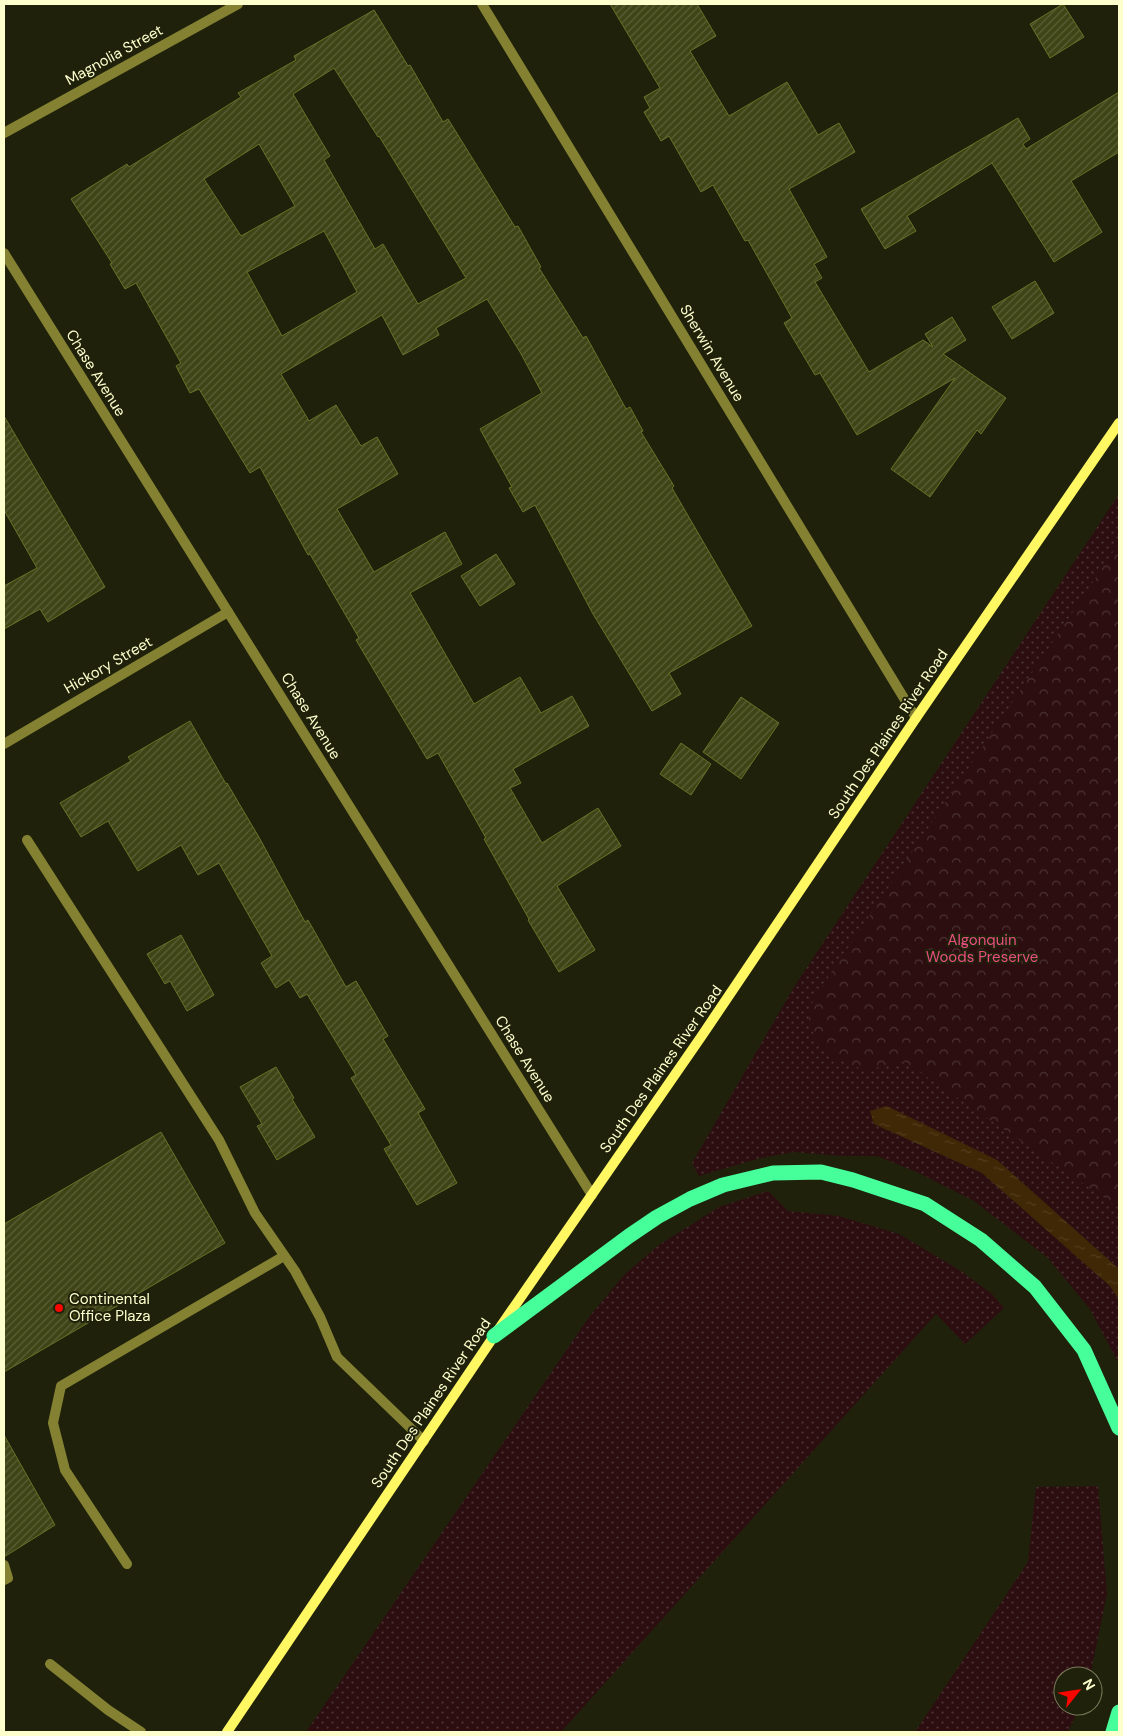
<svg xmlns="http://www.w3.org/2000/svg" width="1123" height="1736" viewBox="0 0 1123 1736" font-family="'DM Sans',sans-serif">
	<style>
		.green { fill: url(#green-dots) }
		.forest { fill: url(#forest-crowns) }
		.water { fill: url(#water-ripples) }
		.building { fill: url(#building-hatch); stroke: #687226; fill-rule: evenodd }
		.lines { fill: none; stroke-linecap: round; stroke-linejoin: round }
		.lane { stroke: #848232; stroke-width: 10 }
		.street { stroke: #848232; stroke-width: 10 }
		.secondary { stroke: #fff863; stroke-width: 10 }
		.highway { stroke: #47ff9a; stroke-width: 15 }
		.poi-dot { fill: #f70700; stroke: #1f210b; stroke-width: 2 }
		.labels { text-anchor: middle; stroke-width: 4; stroke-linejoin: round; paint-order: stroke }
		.street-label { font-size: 15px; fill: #fdffcc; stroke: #1f210b }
		.park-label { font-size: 15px; fill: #e84e80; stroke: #1f210b }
		.poi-label { font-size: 15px; fill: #fdffcc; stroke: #1f210b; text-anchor: start }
	</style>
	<defs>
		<pattern id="green-dots" width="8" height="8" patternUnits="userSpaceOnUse" patternTransform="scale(1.25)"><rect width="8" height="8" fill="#2c0e11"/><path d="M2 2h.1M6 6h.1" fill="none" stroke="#4c3232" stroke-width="1.8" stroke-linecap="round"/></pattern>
		<pattern id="forest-crowns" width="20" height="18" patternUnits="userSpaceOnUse" patternTransform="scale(1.25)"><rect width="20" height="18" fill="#2c0e11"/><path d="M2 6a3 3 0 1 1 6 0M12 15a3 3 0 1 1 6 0" fill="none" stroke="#4c3232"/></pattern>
		<pattern id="water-ripples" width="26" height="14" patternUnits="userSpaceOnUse" patternTransform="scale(1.25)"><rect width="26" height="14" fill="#402705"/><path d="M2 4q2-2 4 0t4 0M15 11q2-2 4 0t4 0" fill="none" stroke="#533d1c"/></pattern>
		<pattern id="building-hatch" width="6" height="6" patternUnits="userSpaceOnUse" patternTransform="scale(1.25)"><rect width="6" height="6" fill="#3e4416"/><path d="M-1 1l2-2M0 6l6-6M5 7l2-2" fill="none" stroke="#5b6037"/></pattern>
	</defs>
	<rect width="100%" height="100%" fill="#1f210b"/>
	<g class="green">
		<polygon points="1119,494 1119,1269 997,1160 874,1124 982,1173 1110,1286 1119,1300 1119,1364 1090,1309 1048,1258 974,1201 919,1173 877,1156 842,1156 794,1152 761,1158 699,1176 692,1163 794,987"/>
		<polygon points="768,1191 788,1211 839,1216 899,1234 961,1271 992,1294 1004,1308 965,1344 936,1314 561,1732 306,1732 589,1317 625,1274 659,1245 719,1207"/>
		<polygon points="1098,1486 1107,1594 1090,1676 1063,1676 1063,1706 1080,1706 1068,1732 915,1732 1028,1562 1036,1487"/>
	</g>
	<polygon class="forest" points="1119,543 1119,1208 905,1062 864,1070 826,1054 808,1024 813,1000"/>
	<polygon class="water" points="887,1106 997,1160 1119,1269 1119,1300 1110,1286 982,1173 874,1124 870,1111"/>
	<g class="building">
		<polygon points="610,4 697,4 716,36 690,51 729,116 787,82 818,135 839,123 855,152 789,189 827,257 814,264 822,278 815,282 869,372 923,340 933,347 925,334 952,317 966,340 943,354 1006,398 981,434 977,430 930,497 891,469 955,378 857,435 820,373 815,375 784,323 792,318 748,240 745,241 713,185 701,192 669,136 661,141 644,112 650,108 644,97 660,88"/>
		<polygon points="1063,4 1084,37 1050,58 1030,24"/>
		<path d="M 374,10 L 408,66 L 410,65 L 443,122 L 448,119 L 515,227 L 518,226 L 541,267 L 539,268 L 583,338 L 586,336 L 626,409 L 630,407 L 643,431 L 641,432 L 674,486 L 672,488 L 752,626 L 669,673 L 681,694 L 652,711 L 593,614 L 535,505 L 523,512 L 509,488 L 512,487 L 480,429 L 542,393 L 520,352 L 487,299 L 436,328 L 439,335 L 403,355 L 382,315 L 281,374 L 309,421 L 336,405 L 361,446 L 377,437 L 398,474 L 337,509 L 374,572 L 445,532 L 462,564 L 410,593 L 474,704 L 520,677 L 541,713 L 572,696 L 589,726 L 513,769 L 521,783 L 510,788 L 542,843 L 598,808 L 621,846 L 557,886 L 595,950 L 559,972 L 528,920 L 529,919 L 484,839 L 486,838 L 438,753 L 427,759 L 356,640 L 359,638 L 310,554 L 308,555 L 260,467 L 250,473 L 199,389 L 190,393 L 176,366 L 181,363 L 136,283 L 125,289 L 110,264 L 112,263 L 71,199 L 127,164 L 129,167 L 241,97 L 238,93 L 296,60 L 294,56 ZM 334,68 L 378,137 L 379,136 L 466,278 L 418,304 L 383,244 L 375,249 L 324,160 L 330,156 L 293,94 ZM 259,144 L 295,206 L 241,236 L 204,179 ZM 324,231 L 357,292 L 282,336 L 247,272 Z"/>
		<polygon points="1119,92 1119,152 1071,181 1102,232 1054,262 992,163 907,216 916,231 885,249 861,209 1018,118 1030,139 1023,144 1026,149"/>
		<polygon points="1035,281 1054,313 1012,339 992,307"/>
		<polygon points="4,416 105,587 48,622 40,609 4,629 4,586 37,568 4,510"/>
		<polygon points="496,554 515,584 480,606 461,576"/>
		<polygon points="741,697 779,723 741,779 703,752"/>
		<polygon points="190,721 226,784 227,783 260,839 305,922 308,920 346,987 356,981 388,1036 383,1039 425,1109 418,1113 457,1183 417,1205 384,1149 391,1145 351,1078 356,1075 307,994 300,998 289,980 276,988 261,963 272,956 219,863 198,875 181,845 138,871 108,821 81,837 60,803 131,761 128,757"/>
		<polygon points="681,743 711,764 691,795 660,774"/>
		<polygon points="181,935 214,995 187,1011 170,981 165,984 147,954"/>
		<polygon points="276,1067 294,1098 292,1099 315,1137 277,1160 257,1126 262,1124 240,1087"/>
		<polygon points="161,1132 225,1243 4,1372 4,1224"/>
		<polygon points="4,1435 55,1525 4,1557"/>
	</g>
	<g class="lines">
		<g class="lane">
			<polyline points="27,840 219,1140 255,1213 295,1271 320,1317 337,1357 424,1441"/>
			<polyline points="127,1564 65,1470 53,1423 61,1386 284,1256"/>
			<polyline points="4,1565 8,1578 4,1580"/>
			<polyline points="50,1664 108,1710 141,1732"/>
		</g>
		<g class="street">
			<polyline points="482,4 916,718"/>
			<polyline points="4,133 238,4"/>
			<polyline points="4,253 592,1195"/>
			<polyline points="4,744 228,612"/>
		</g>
		<polyline class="secondary" points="227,1732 494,1336 701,1037 916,718 1119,423"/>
		<g class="highway">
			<polyline points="494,1336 629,1236 657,1217 690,1199 723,1185 773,1173 821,1172 853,1180 925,1204 981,1240 1035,1287 1084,1350 1119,1428"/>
			<polyline points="1113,1732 1119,1712"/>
		</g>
	</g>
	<circle class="poi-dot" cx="59" cy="1308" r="5"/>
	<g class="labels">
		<g class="street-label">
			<text transform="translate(114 55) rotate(-29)" y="5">Magnolia Street</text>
			<text transform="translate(712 353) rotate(59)" y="5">Sherwin Avenue</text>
			<text transform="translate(96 373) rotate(58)" y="5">Chase Avenue</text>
			<text transform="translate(108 665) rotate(-30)" y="5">Hickory Street</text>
			<text transform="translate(311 716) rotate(58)" y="5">Chase Avenue</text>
			<text transform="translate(888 734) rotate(-56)" y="5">South Des Plaines River Road</text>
			<text transform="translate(525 1059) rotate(58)" y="5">Chase Avenue</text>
			<text transform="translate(661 1069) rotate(-55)" y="5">South Des Plaines River Road</text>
			<text transform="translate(431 1403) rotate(-56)" y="5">South Des Plaines River Road</text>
		</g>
		<g class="park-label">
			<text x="982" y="945">Algonquin<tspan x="982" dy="17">Woods Preserve</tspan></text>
		</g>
		<g class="poi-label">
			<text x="69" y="1304">Continental<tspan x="69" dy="17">Office Plaza</tspan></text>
		</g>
	</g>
	<rect width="1123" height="1736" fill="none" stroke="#fdffcc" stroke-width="10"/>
	<g transform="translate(1078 1691) rotate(60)"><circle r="24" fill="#1f210b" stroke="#787a58"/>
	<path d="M0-4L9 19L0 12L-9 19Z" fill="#f70700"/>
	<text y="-8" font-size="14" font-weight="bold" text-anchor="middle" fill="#fdffcc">N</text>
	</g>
</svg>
